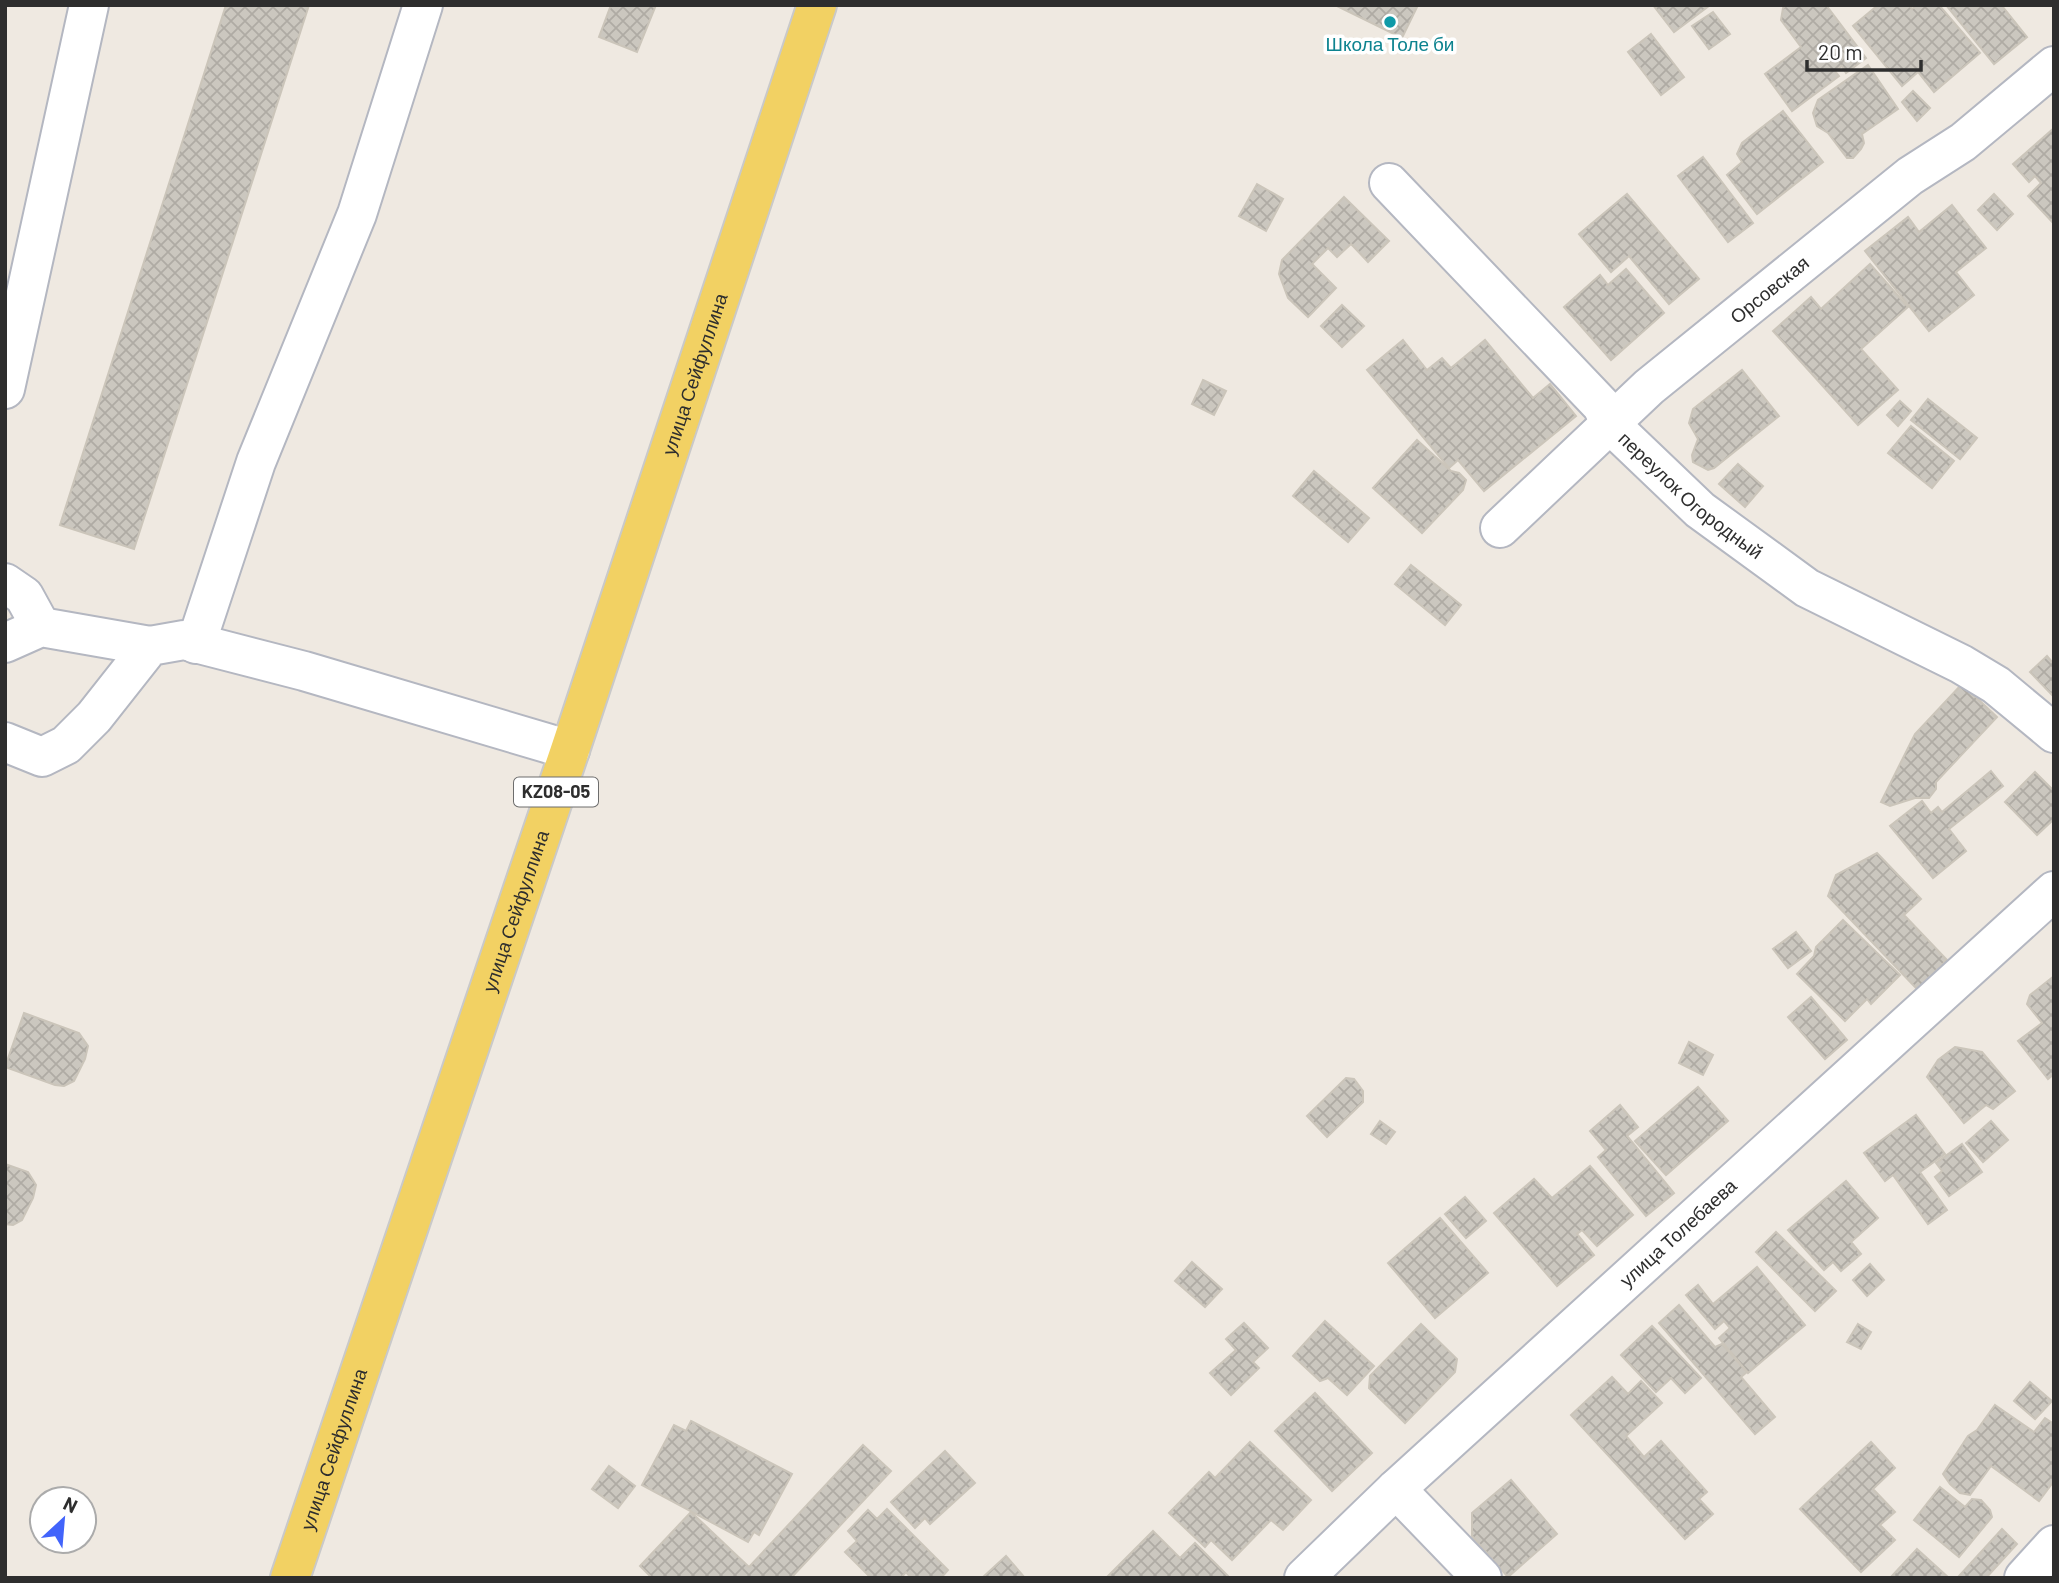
<svg xmlns="http://www.w3.org/2000/svg" width="2059" height="1583" viewBox="0 0 2059 1583" font-family="Barlow,sans-serif">
	<style>
		.building { fill: url(#building-cross-hatch); stroke: #cbc5ba; stroke-width: 2 }
		.lines { fill: none; stroke-linecap: round; stroke-linejoin: round }
		.minor-casing { stroke: #b4b7c1; stroke-width: 42 }
		.major-casing { stroke: #c9c9c9; stroke-width: 42 }
		.minor { stroke: #fff; stroke-width: 38 }
		.major { stroke: #f2d163; stroke-width: 38 }
		.culture-dot { fill: #0f9aa8; stroke: #fff; stroke-width: 2.5 }
		.labels { text-anchor: middle; stroke-width: 7; stroke-linejoin: round; paint-order: stroke }
		.shield { fill: #fff; stroke: #6d6d6d; stroke-width: 2 }
		.shield-label { font-size: 18px; font-weight: bold; fill: #2e2e2e }
		.culture-label { font-size: 19px; fill: #0d838f; stroke: #fff }
		.street-label { font-size: 19px; fill: #2e2e2e; stroke: #fff }
	</style>
	<defs>
		<pattern id="building-cross-hatch" width="8" height="8" patternUnits="userSpaceOnUse" patternTransform="scale(1.75)"><rect width="8" height="8" fill="#cbc7bf"/><path d="M0 0l8 8M0 8l8-8" fill="none" stroke="#afaba4"/></pattern>
	</defs>
	<rect width="100%" height="100%" fill="#efe9e1"/>
	<g class="building">
		<polygon points="226,5 309,5 134,549 60,525"/>
		<polygon points="611,5 656,5 637,52 599,37"/>
		<polygon points="1335,5 1418,5 1402,38"/>
		<polygon points="1653,5 1708,5 1709,6 1674,32"/>
		<polygon points="1787,5 1826,5 1866,58 1846,73 1842,66 1835,71 1839,76 1792,111 1765,74 1801,47 1781,20 1783,8"/>
		<polygon points="1878,5 1909,5 1912,9 1917,5 1939,5 1980,53 1934,92 1918,72 1902,86 1853,26"/>
		<polygon points="1946,5 2005,5 2003,7 2027,37 1994,64"/>
		<polygon points="1713,12 1730,34 1709,49 1692,26"/>
		<polygon points="1651,34 1684,77 1661,95 1628,52"/>
		<polygon points="1868,65 1898,109 1862,134 1864,143 1861,149 1853,158 1847,158 1828,133 1817,126 1813,113 1818,100"/>
		<polygon points="1913,91 1930,108 1917,121 1902,102"/>
		<polygon points="1783,111 1823,162 1757,214 1727,175 1742,162 1737,154 1742,143"/>
		<polygon points="2054,128 2054,224 2028,196 2041,183 2035,176 2029,182 2013,164"/>
		<polygon points="1703,157 1753,223 1728,242 1678,176"/>
		<polygon points="1257,184 1283,199 1266,231 1239,216"/>
		<polygon points="1627,194 1699,279 1669,304 1629,256 1611,272 1579,234"/>
		<polygon points="1994,194 2013,214 1997,230 1978,210"/>
		<polygon points="1344,197 1389,241 1368,262 1351,244 1337,257 1328,248 1312,264 1336,288 1308,317 1288,298 1279,274 1282,260"/>
		<polygon points="1952,205 1986,248 1956,272 1974,295 1929,331 1865,251 1908,217 1919,232"/>
		<polygon points="1870,264 1908,307 1861,349 1898,390 1858,425 1773,331 1811,297 1821,309"/>
		<polygon points="1626,269 1664,313 1611,360 1564,307 1600,275 1608,285"/>
		<polygon points="1342,305 1364,326 1342,347 1321,326"/>
		<polygon points="1403,340 1427,370 1442,358 1451,368 1485,340 1533,398 1550,384 1576,416 1484,491 1458,460 1449,468 1367,370"/>
		<polygon points="1742,370 1779,416 1714,468 1708,470 1693,462 1692,455 1698,439 1689,423 1693,409"/>
		<polygon points="1203,380 1226,391 1214,415 1192,404"/>
		<polygon points="1928,399 1977,438 1960,459 1911,420"/>
		<polygon points="1900,401 1911,411 1898,426 1887,415"/>
		<polygon points="1911,426 1954,461 1932,488 1888,453"/>
		<polygon points="1417,440 1451,471 1459,473 1466,480 1463,490 1422,533 1373,488"/>
		<polygon points="1738,464 1763,486 1745,507 1719,484"/>
		<polygon points="1314,471 1369,518 1348,542 1293,496"/>
		<polygon points="1411,565 1461,605 1445,625 1395,584"/>
		<polygon points="2047,656 2052,662 2054,660 2054,697 2030,672"/>
		<polygon points="1962,684 1997,717 1936,782 1936,789 1929,798 1915,798 1890,806 1881,802 1915,734"/>
		<polygon points="1991,771 2003,786 1949,829 1966,851 1933,878 1890,826 1922,801 1931,813 1938,807 1942,812"/>
		<polygon points="2035,772 2054,791 2054,819 2037,835 2005,802"/>
		<polygon points="1877,853 1921,899 1904,915 1947,960 1917,989 1828,896 1836,875"/>
		<polygon points="1843,920 1900,975 1871,1004 1867,999 1845,1021 1797,974 1814,956 1816,947"/>
		<polygon points="1796,932 1811,951 1788,968 1773,949"/>
		<polygon points="2054,976 2054,1074 2048,1079 2018,1041 2042,1023 2027,1004 2030,995"/>
		<polygon points="1811,997 1847,1040 1825,1059 1788,1017"/>
		<polygon points="24,1013 79,1033 88,1046 85,1059 74,1081 64,1086 55,1085 5,1067"/>
		<polygon points="1689,1042 1713,1055 1703,1075 1679,1063"/>
		<polygon points="1955,1047 1982,1052 2015,1091 1993,1109 1986,1105 1964,1123 1927,1077 1938,1060"/>
		<polygon points="1346,1078 1354,1079 1363,1091 1363,1102 1327,1137 1307,1116"/>
		<polygon points="1698,1087 1728,1121 1666,1175 1635,1141"/>
		<polygon points="1620,1105 1638,1127 1627,1136 1674,1193 1646,1216 1598,1157 1606,1150 1590,1131"/>
		<polygon points="1916,1115 1945,1154 1920,1172 1947,1210 1928,1224 1893,1175 1885,1181 1864,1153"/>
		<polygon points="1380,1121 1395,1132 1386,1144 1371,1134"/>
		<polygon points="1991,1121 2008,1140 1983,1162 1966,1143"/>
		<polygon points="1962,1144 1982,1172 1949,1196 1935,1177 1942,1171 1936,1163"/>
		<polygon points="5,1164 28,1172 36,1185 33,1198 22,1220 13,1225 5,1224"/>
		<polygon points="1590,1166 1633,1215 1597,1246 1582,1230 1577,1234 1594,1255 1557,1286 1494,1213 1534,1179 1552,1198"/>
		<polygon points="1846,1181 1878,1218 1851,1242 1861,1254 1841,1271 1833,1262 1824,1270 1788,1230"/>
		<polygon points="1465,1197 1486,1221 1466,1238 1445,1214"/>
		<polygon points="1440,1218 1488,1273 1435,1318 1388,1263"/>
		<polygon points="1776,1232 1836,1291 1815,1311 1756,1252"/>
		<polygon points="1192,1262 1222,1289 1205,1307 1175,1281"/>
		<polygon points="1870,1264 1884,1280 1867,1296 1853,1280"/>
		<polygon points="1757,1267 1805,1325 1748,1373 1719,1338 1730,1328 1724,1321 1715,1329 1686,1295 1698,1285 1713,1304"/>
		<polygon points="1679,1305 1715,1347 1722,1344 1747,1372 1741,1377 1775,1417 1755,1434 1659,1323"/>
		<polygon points="1325,1321 1374,1366 1347,1395 1328,1378 1320,1381 1293,1356"/>
		<polygon points="1244,1323 1268,1348 1253,1362 1259,1368 1231,1395 1210,1373 1236,1350 1226,1339"/>
		<polygon points="1421,1324 1457,1359 1455,1372 1405,1423 1369,1388 1370,1376"/>
		<polygon points="1858,1324 1871,1332 1861,1349 1847,1342"/>
		<polygon points="1652,1326 1701,1378 1685,1393 1671,1378 1656,1392 1621,1355"/>
		<polygon points="1612,1377 1628,1394 1641,1381 1662,1403 1626,1436 1644,1457 1661,1441 1707,1492 1699,1499 1713,1514 1685,1539 1571,1415"/>
		<polygon points="2030,1382 2052,1401 2035,1419 2014,1401"/>
		<polygon points="1315,1393 1372,1453 1332,1491 1275,1431"/>
		<polygon points="1995,1405 2034,1432 2045,1418 2054,1424 2054,1481 2039,1501 1991,1466 1970,1495 1960,1493 1950,1484 1943,1474 1968,1436 1977,1430"/>
		<polygon points="691,1421 792,1474 759,1535 754,1532 748,1542 642,1485 674,1425 686,1431"/>
		<polygon points="1250,1442 1311,1500 1283,1530 1271,1520 1232,1560 1211,1540 1205,1547 1169,1513 1209,1472 1215,1478"/>
		<polygon points="1871,1442 1895,1468 1873,1489 1895,1512 1880,1525 1895,1540 1861,1572 1800,1509"/>
		<polygon points="863,1445 891,1471 791,1578 652,1578 640,1566 691,1512 749,1567"/>
		<polygon points="945,1451 975,1483 930,1524 925,1518 915,1528 891,1502"/>
		<polygon points="609,1466 635,1486 618,1508 592,1489"/>
		<polygon points="1511,1480 1557,1534 1508,1577 1472,1536 1472,1513"/>
		<polygon points="1940,1487 1965,1507 1972,1499 1981,1500 1990,1510 1992,1517 1959,1557 1914,1520"/>
		<polygon points="887,1509 948,1570 941,1578 911,1578 906,1572 901,1578 871,1578 845,1552 857,1541 848,1531 868,1510 877,1519"/>
		<polygon points="2002,1529 2017,1544 1986,1578 1958,1577"/>
		<polygon points="1153,1531 1180,1558 1195,1543 1230,1578 1106,1578"/>
		<polygon points="1917,1549 1949,1578 1890,1578"/>
		<polygon points="1006,1556 1025,1578 982,1578"/>
	</g>
	<g class="lines">
		<defs>
			<g id="minor">
				<path id="s1" d="M 1389,183 L 1602,406 L 1611,425 L 1700,510 L 1807,588 L 1961,664 L 1996,685 L 2054,733"/>
				<polyline points="5,389 89,5"/>
				<path id="s2" d="M 1500,528 L 1649,387 L 1910,176 L 1963,142 L 2054,66"/>
				<polyline points="5,583 24,596 41,627"/>
				<polyline points="5,643 41,627 150,646"/>
				<polyline points="196,644 256,462 357,214 423,5"/>
				<polyline points="5,742 42,757 66,745 94,717 150,646 184,640 304,671 570,750"/>
				<polyline points="1396,1489 1482,1578"/>
				<path id="s3" d="M 1304,1578 L 1396,1489 L 2054,891"/>
				<polyline points="2024,1578 2054,1545"/>
			</g>
			<g id="major">
				<path id="s4" d="M 290,1578 L 570,750 L 817,5"/>
			</g>
		</defs>
		<use href="#minor" class="minor-casing"/>
		<use href="#major" class="major-casing"/>
		<use href="#minor" class="minor"/>
		<use href="#major" class="major"/>
	</g>
	<circle class="culture-dot" cx="1390" cy="22" r="7"/>
	<g class="labels">
		<rect class="shield" x="514" y="777.5" width="84" height="29" rx="5"/>
		<g class="shield-label">
			<text x="556" y="798">KZ08-05</text>
		</g>
		<g class="culture-label">
			<text x="1390" y="51">Школа Толе би</text>
		</g>
		<g class="street-label">
			<text dy="7" stroke="none"><textPath href="#s2" startOffset="360">Орсовская</textPath></text>
			<text dy="7" stroke="none"><textPath href="#s4" startOffset="1270">улица Сейфуллина</textPath></text>
			<text dy="7" stroke="none"><textPath href="#s1" startOffset="436">переулок Огородный</textPath></text>
			<text dy="7" stroke="none"><textPath href="#s4" startOffset="704">улица Сейфуллина</textPath></text>
			<text dy="7" stroke="none"><textPath href="#s3" startOffset="509">улица Толебаева</textPath></text>
			<text dy="7" stroke="none"><textPath href="#s4" startOffset="136">улица Сейфуллина</textPath></text>
		</g>
	</g>
	<rect width="2059" height="1583" fill="none" stroke="#2e2e2e" stroke-width="14"/>
	<g transform="translate(63 1520) rotate(26)"><circle r="33" fill="#ffffff" stroke="#ababab" stroke-width="2"/>
	<path d="M0-5L12 26L0 18L-12 26Z" fill="#4264fb"/>
	<text y="-10" font-size="19" font-weight="bold" text-anchor="middle" fill="#2e2e2e">N</text>
	</g>
	<path d="M1807 60v10h114v-10" fill="none" stroke="#2e2e2e" stroke-width="3.5"/>
	<text x="1818" y="60" font-size="21" fill="#2e2e2e" stroke="#ffffff" stroke-width="5" paint-order="stroke">20 m</text>
</svg>
